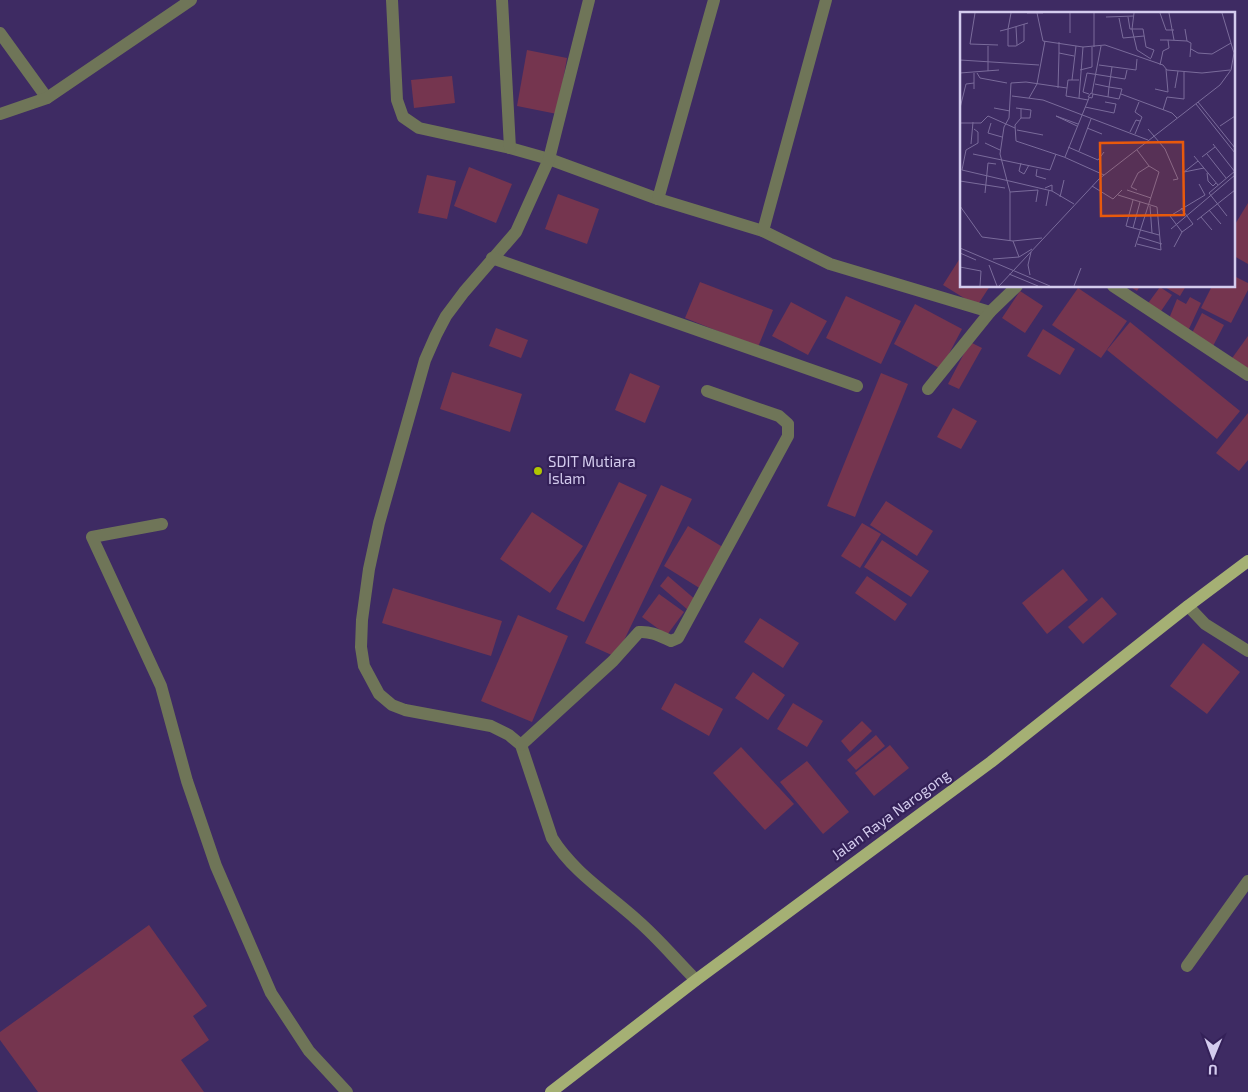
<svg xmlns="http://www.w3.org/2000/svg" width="1248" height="1092" viewBox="0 0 1248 1092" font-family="'Exo 2',sans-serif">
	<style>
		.building { fill: #75354f }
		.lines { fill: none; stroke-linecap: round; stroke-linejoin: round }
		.minor { stroke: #6f7558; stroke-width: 12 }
		.major { stroke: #a5b074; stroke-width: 12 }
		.poi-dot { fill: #b1c500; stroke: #342158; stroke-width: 2 }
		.labels { text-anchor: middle; stroke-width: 4.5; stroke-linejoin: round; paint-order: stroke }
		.poi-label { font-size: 15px; fill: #d4ccee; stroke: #342158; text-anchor: start }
		.street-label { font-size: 15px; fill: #d4ccee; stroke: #342158 }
		.inset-road { fill: none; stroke: #7a6b9b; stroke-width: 1 }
		.view { fill: #e8590c; fill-opacity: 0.15; stroke: #e8590c; stroke-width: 2.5 }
		.inset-edge { fill: none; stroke: #d4ccee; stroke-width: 2.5 }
	</style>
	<rect width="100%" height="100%" fill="#3e2b63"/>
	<g class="building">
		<polygon points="527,50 567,58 557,114 517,106"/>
		<polygon points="452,76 455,103 414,108 411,80"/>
		<polygon points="469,167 512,184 496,223 454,206"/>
		<polygon points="427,175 456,181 447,219 418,213"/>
		<polygon points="558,194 599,209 587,244 545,229"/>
		<polygon points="1248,203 1248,264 1234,256 1234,226"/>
		<polygon points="962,255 962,286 990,286 977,306 943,285"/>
		<polygon points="1234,276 1248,283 1248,290 1231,323 1201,308 1212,286 1234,286"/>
		<polygon points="700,282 773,310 758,347 685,318"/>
		<polygon points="1129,286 1140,286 1137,291"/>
		<polygon points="1163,286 1186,286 1180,296"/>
		<polygon points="1160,287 1172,295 1159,314 1146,306"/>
		<polygon points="1078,288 1127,321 1101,358 1052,325"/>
		<polygon points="1020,291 1043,306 1025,333 1002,318"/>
		<polygon points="846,296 901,321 881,364 826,338"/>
		<polygon points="1190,297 1201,303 1188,331 1168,321 1177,299 1186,304"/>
		<polygon points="791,302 827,321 808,355 772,336"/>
		<polygon points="915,304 962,329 941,369 894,344"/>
		<polygon points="1202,313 1224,325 1212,348 1190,337"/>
		<polygon points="1130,322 1240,411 1217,439 1107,350"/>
		<polygon points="496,328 528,340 521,358 489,346"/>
		<polygon points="1043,329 1075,349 1060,375 1027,356"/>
		<polygon points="1248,336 1248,373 1230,361"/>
		<polygon points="970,342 982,348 959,389 948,384"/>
		<polygon points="452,372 522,394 510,432 440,409"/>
		<polygon points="630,373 660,386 645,423 615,410"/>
		<polygon points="881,373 908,384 855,517 827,506"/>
		<polygon points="953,408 977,421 961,449 937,437"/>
		<polygon points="1248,413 1248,460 1239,471 1216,453"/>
		<polygon points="619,482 647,495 584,622 556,609"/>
		<polygon points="661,485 692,499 616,657 585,643"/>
		<polygon points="886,501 933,531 917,556 870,525"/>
		<polygon points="532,512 583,546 550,593 500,559"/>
		<polygon points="862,523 881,534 860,568 841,556"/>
		<polygon points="688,526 726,549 701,589 664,566"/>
		<polygon points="882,540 929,571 911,597 864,567"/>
		<polygon points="1063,569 1088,600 1047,634 1022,603"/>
		<polygon points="668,576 697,601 688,610 660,586"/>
		<polygon points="867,576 907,604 895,621 855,593"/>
		<polygon points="393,588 502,621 491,656 382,623"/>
		<polygon points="659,594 684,612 667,635 642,617"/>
		<polygon points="1102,597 1117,614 1083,644 1068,627"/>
		<polygon points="518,615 568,636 532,722 481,701"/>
		<polygon points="760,618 799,643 783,668 744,642"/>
		<polygon points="1203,643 1240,672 1207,714 1170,686"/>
		<polygon points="753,672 785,695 768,720 735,698"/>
		<polygon points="675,683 723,709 709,736 661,709"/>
		<polygon points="793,703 823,721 807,747 777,729"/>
		<polygon points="862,721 872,731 850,752 841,741"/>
		<polygon points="876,735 885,746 856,770 847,760"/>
		<polygon points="890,745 909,768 874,796 855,773"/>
		<polygon points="741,747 794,804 765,830 713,773"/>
		<polygon points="807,761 849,812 823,834 780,782"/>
		<polygon points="149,925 207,1006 193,1016 209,1040 181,1060 204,1092 38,1092 0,1040 0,1032"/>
	</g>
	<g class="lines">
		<g class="minor">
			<polyline points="392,0 397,100 403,117 419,128 510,148 549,159 658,199 763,231 830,264 990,312"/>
			<polyline points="502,0 510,148"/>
			<path d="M 589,0 L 549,159 L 516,232 L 464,292 L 446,316 L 436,335 L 425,360 L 379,523 L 369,569 L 362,620 L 361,647 L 364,666 L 379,694 L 392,705 L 405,710 L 491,726 L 509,735 L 521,745 L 552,838 C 573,872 607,893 637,920 C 658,938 676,960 696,980"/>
			<polyline points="0,33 47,98"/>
			<polyline points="0,114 47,98 191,0"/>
			<polyline points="658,199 714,0"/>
			<polyline points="763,231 826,0"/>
			<polyline points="492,258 857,386"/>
			<polyline points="1113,286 1248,375"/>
			<polyline points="928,389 990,312 1017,286"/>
			<polyline points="162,524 92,537 161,686 187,781 216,866 271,993 309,1051 347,1092"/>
			<polyline points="1188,606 1205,624 1248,651"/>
			<path d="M 521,745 L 613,661 L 639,632 C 651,631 660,636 671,641 L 678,638 L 788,436 L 788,424 L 779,416 L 707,391"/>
			<polyline points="1187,966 1248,881"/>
		</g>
		<polyline class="major" points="551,1092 696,980 991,762 1188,606 1248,561"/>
	</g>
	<circle class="poi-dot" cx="538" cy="471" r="5"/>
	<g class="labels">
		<g class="poi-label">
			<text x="548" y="467">SDIT Mutiara<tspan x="548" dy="17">Islam</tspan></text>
		</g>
		<g class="street-label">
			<text transform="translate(891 815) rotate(-36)" y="5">Jalan Raya Narogong</text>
		</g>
	</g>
	<g transform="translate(960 12)">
		<rect width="275" height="275" fill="#3e2b63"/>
		<path class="inset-road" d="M 15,1 L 10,32 L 38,33M 51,1 L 48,17 L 68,11M 67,1 L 83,1M 77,1 L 83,29 L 123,35 L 145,33 L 203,53 L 207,58 L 242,61 L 270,58M 110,1 L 110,21M 134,1 L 134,35M 174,1 L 172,17 L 177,38 L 191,47M 200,1 L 206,18 L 214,18M 209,1 L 214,28M 146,5 L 174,4M 168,5 L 170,17 L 183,17 L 186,35 L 194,38 L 191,46M 159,6 L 163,26 L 184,24M 56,15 L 57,33M 40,19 L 48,17 L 48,34 L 56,34 L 64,29 L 64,12M 208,28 L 227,29 L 225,17M 227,29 L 231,31 L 230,45M 99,30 L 99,41 L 114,44M 28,34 L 28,59M 231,37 L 238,41 L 252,42 L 271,31M 0,48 L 79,53M 139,53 L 176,58 L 177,47M 200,53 L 203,39 L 209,36 L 208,28 L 200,28M 120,58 L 132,55 L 132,35M 0,61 L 39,58M 14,61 L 14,77M 17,61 L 20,66 L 47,71M 112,68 L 116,34M 119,68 L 108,68 L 106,84 L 128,88M 135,72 L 149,75 L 152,55M 98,76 L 99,41M 215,76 L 218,59M 195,77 L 208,80 L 206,57M 132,81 L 141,34M 129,82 L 123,80 L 127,61 L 165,67 L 167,58M 133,82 L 132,86 L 128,85 L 131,81 L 133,82 L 159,87 L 162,77 L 149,75 L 148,85M 161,82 L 212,101 L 217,106M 52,84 L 83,88 L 188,128M 69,86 L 77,72 L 85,29M 119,86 L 123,35M 238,90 L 275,136M 236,92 L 275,141M 125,95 L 154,101 L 156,92 L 145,90M 0,96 L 6,72 L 14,71M 34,96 L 50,99M 56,96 L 71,98 L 70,106 L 61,106M 61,97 L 61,106 L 55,113 L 56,129 L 104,145 L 144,163M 203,98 L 207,85 L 224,87 L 224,60M 0,111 L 21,111 L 28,104 L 55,116M 31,111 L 28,121 L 42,125M 117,114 L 96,104 L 118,112M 260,114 L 275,104M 127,116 L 142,122M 14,117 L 18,120 L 18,131 L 6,138 L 2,158 L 92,179M 188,117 L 205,137 L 218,167 L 213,168M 57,118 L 83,123M 170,120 L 176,108 L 180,109M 175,122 L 182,105 L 175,100 L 179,90M 25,131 L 40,138M 11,132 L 13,110M 253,132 L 275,160M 108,135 L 138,148 L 144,140M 119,139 L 131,107M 13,142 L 90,158 L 96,142M 247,142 L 266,166M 234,144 L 258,173M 105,145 L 129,86M 242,145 L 255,135M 238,149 L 224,160 L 244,156M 61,151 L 59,159 L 64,162 L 69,153M 77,157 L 76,164 L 86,167M 247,161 L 248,169 L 253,174 L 256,171M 0,169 L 45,176M 132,174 L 153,187 L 162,178M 85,176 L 92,173 L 92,179 L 114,192M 167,178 L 191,186M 177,178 L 171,175 L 178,161 L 189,154M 50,180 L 78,178 L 76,190M 25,181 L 28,151 L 36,152M 158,183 L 197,195 L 201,238 L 177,232M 100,185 L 104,168M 173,188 L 166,214 L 199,223M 0,194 L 22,225 L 53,229 L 82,226M 86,194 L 89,178M 190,194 L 192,221M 221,196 L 233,212 L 222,220M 249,198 L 261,212M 267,204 L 249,181 L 275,159M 241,205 L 252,218M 237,208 L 275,178M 173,216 L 180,190M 211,217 L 275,163M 179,225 L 202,232M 50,229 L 50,180 L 40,142 L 44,115 L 49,106 L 51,71 L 66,70 L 107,76M 53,229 L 59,245M 175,235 L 199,160 L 189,154 L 177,138M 214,235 L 222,220 L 210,204 L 245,183 L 239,172M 0,236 L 90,274M 0,241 L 16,248M 33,247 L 59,245 L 72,237M 29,253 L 37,274M 0,255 L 21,259 L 20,274M 49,262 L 78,274M 70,263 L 68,253 L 71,240M 39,274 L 139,167 L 260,73 L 271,58 L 274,41 L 262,1M 114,274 L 121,256"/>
		<path class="view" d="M 223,130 L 224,203 L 141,204 L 140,131 Z"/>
		<rect width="275" height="275" class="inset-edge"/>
	</g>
	<g transform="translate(1213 1057) rotate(181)" stroke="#342158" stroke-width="4" paint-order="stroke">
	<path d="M0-4L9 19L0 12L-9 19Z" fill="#d4ccee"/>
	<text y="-8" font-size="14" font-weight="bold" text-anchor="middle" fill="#d4ccee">U</text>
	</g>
</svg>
